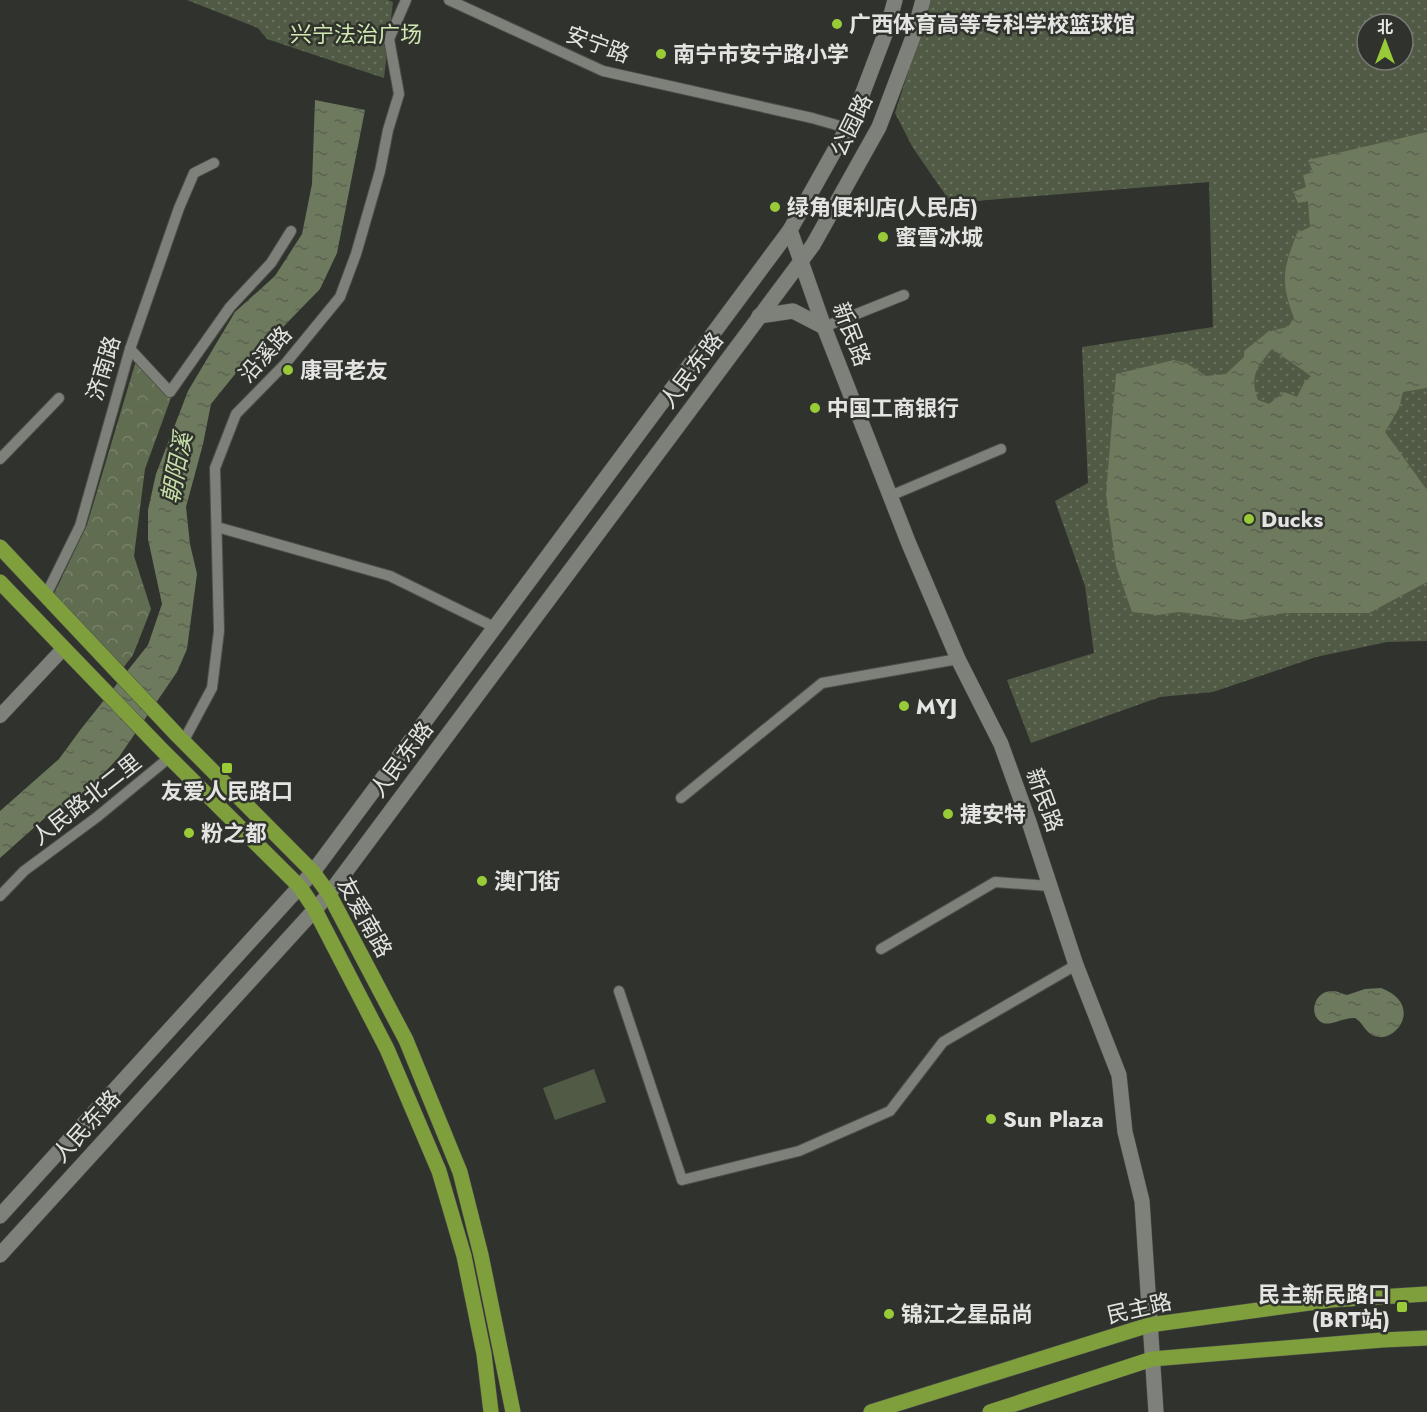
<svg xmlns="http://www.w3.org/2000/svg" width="1427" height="1412" viewBox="0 0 1427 1412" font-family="Jost,'Noto Sans SC',sans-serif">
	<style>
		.forest { fill: url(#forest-crowns) }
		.park { fill: url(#park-dots); fill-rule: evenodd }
		.pitch { fill: #515a45 }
		.water { fill: url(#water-ripples); fill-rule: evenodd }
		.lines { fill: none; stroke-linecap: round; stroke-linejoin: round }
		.minor-casing { stroke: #4d4f4a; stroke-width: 12 }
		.tertiary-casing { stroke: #4d4f4a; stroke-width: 15 }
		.secondary-casing { stroke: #4d4f4a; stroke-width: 16 }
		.primary-casing { stroke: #4d4f4a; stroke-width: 16 }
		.minor { stroke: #7e817a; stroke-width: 10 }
		.tertiary { stroke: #7e817a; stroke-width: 14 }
		.secondary { stroke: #7e817a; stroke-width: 15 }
		.primary { stroke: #7f9e3c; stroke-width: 15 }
		.poi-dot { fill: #98cb37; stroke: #30332d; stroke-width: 2 }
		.labels { text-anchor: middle; stroke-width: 5; stroke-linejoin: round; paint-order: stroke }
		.poi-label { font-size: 22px; font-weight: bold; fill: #e4e5e2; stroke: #30332d; text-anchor: start }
		.park-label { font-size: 22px; fill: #d0e8b1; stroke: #30332d }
		.street-label { font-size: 22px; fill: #e4e5e2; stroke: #30332d }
		.water-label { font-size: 24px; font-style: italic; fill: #c6dea8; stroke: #30332d }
	</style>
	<defs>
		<pattern id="forest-crowns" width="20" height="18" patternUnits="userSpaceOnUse" patternTransform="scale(1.5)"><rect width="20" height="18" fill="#616d50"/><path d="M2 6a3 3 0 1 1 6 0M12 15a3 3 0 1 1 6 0" fill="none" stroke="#788269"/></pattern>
		<pattern id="park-dots" width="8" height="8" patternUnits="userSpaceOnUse" patternTransform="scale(1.5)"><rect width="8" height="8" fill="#515a45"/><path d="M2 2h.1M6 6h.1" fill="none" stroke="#6a7260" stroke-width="1.8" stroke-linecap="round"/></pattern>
		<pattern id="water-ripples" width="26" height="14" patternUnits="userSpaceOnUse" patternTransform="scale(1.5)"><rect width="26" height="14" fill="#6d7a5d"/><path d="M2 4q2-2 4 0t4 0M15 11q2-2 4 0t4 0" fill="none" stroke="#5b6252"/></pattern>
	</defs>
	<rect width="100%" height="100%" fill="#30332d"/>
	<polygon class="forest" points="138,354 172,395 145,469 134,556 151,609 133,655 123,668 53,596 87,525"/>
	<g class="park">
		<polygon points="187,0 388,0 393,2 384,78 267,39 258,28"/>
		<path d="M 931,0 L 1427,0 L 1427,641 L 1387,642 L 1316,657 L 1213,692 L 1160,697 L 1031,743 L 1007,680 L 1094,653 L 1085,586 L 1055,501 L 1088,483 L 1082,347 L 1213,327 L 1209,182 L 951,203 L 913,148 L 895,113 ZM 1367,24 L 1403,24 L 1403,60 L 1367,60 Z"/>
	</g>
	<polygon class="pitch" points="594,1069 606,1102 555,1120 543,1088"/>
	<g class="water">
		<polygon points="315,100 365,110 337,253 320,289 284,326 248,358 211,404 203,444 186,507 190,544 197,574 187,649 177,672 119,757 82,797 47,816 0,858 0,811 59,759 81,729 148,645 162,604 148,539 148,510 156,474 188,391 235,312 275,276 302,234 312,184"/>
		<path d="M 1427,132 L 1427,388 L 1403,392 L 1399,408 L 1385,432 L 1427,490 L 1427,582 L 1369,613 L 1285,613 L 1240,620 L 1179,612 L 1158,615 L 1132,612 L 1116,566 L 1106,494 L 1116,374 L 1174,360 L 1186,363 L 1206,376 L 1226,374 L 1244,357 L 1244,351 L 1269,331 L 1288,327 L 1294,318 C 1280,280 1283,270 1297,233 L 1310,227 L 1308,201 L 1298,203 L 1293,192 L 1306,187 L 1303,175 L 1313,172 L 1308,160 ZM 1272,349 L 1311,376 L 1304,383 L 1297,397 L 1284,392 L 1269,404 L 1258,400 C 1249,376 1257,367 1272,349 Z"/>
		<path d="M 1381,988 C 1426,1005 1394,1047 1372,1035 C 1365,1031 1362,1022 1355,1018 C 1344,1017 1331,1026 1323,1023 C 1307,1016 1314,990 1333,991 C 1338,991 1342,994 1347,995 L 1365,989 Z"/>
	</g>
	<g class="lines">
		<defs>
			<g id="minor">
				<polyline points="449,0 603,71 812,118 847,128"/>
				<polyline points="824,327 904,295"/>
				<polyline points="130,349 170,392 230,307 271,263 291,231"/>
				<polyline points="0,459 59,398"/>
				<polyline points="890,496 1001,449"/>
				<polyline points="217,527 390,576 494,627"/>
				<polyline points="46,595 80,526 130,349 179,208 194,173 214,163"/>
				<polyline points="183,742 212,688 219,631 215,468 236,414 285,364 340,297 356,254 380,171 388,130 399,94 389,39 406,0"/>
				<polyline points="681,798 822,683 958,659"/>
				<polyline points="0,896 24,871 97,817 170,757"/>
				<polyline points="881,949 995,882 1050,886"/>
				<polyline points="619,991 682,1180 799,1151 890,1111 943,1042 1076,965"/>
			</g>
			<polyline id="tertiary" points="0,716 63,649"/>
			<g id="secondary">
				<polyline points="790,230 824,327 909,544 958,659 1001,744 1029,822 1076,965 1119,1075 1125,1132 1142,1201 1156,1412"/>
				<polyline points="759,316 793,311 824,327"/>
				<polyline points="0,1216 313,872 790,230 854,116 887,29 895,0"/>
				<polyline points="0,1255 329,894 813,245 879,127 913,37 923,0"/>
			</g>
			<g id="primary">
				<polyline points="0,547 177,735 313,872 329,894 406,1040 460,1172 481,1255 513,1412"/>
				<polyline points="0,582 162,750 300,887 314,908 387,1049 439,1171 464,1256 484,1354 491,1412"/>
				<polyline points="871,1412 1149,1325 1331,1300 1427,1294"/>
				<polyline points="990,1412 1152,1359 1382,1340 1427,1338"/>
			</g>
		</defs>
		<use href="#minor" class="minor-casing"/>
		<use href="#tertiary" class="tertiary-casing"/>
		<use href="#secondary" class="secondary-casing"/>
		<use href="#primary" class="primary-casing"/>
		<use href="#minor" class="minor"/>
		<use href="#tertiary" class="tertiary"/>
		<use href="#secondary" class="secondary"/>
		<use href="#primary" class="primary"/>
	</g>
	<g class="poi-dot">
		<circle cx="837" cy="24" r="6"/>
		<circle cx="661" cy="54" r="6"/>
		<circle cx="775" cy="207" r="6"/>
		<circle cx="883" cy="237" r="6"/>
		<circle cx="288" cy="370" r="6"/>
		<circle cx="815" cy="408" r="6"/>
		<circle cx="1249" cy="519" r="6"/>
		<circle cx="904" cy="706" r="6"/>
		<rect x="221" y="762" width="12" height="12" rx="3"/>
		<circle cx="948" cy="814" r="6"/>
		<circle cx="189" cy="833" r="6"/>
		<circle cx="482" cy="881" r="6"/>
		<circle cx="991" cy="1119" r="6"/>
		<rect x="1396" y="1301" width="12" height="12" rx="3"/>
		<circle cx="889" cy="1314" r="6"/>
	</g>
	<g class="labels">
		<g class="poi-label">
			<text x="849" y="32">广西体育高等专科学校篮球馆</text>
			<text x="673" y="62">南宁市安宁路小学</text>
			<text x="787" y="215">绿角便利店(人民店)</text>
			<text x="895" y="245">蜜雪冰城</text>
			<text x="300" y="378">康哥老友</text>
			<text x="827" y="416">中国工商银行</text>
			<text x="1261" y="527">Ducks</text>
			<text x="916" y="714">MYJ</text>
			<text x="227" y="799" text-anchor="middle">友爱人民路口</text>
			<text x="960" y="822">捷安特</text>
			<text x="201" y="841">粉之都</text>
			<text x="494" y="889">澳门街</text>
			<text x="1003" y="1127">Sun Plaza</text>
			<text x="1390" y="1302" text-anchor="end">民主新民路口<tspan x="1390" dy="25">(BRT站)</tspan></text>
			<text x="901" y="1322">锦江之星品尚</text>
		</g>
		<g class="park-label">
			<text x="356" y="42">兴宁法治广场</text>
		</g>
		<g class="street-label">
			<text transform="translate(598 44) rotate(20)" y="8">安宁路</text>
			<text transform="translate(851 125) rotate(-64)" y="8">公园路</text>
			<text transform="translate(852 334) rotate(69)" y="8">新民路</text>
			<text transform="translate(265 354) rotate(-48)" y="8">沿溪路</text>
			<text transform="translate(103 368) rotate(-73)" y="8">济南路</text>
			<text transform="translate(691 370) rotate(-53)" y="8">人民东路</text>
			<text transform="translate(401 759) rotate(-53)" y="8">人民东路</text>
			<text transform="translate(86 799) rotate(-38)" y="8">人民路北二里</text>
			<text transform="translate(1045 800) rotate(70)" y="8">新民路</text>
			<text transform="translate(365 917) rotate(61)" y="8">友爱南路</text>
			<text transform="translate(86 1126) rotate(-48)" y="8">人民东路</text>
			<text transform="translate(1139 1308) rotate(-13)" y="8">民主路</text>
		</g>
		<g class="water-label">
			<text transform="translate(177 468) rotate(-79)" y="8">朝阳溪</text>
		</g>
	</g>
	<g transform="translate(1385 42)"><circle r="28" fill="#30332d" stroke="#787a75" stroke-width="1.5"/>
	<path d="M0-4.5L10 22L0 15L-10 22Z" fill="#98cb37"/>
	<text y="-9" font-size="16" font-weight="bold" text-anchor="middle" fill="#e4e5e2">北</text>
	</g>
</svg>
